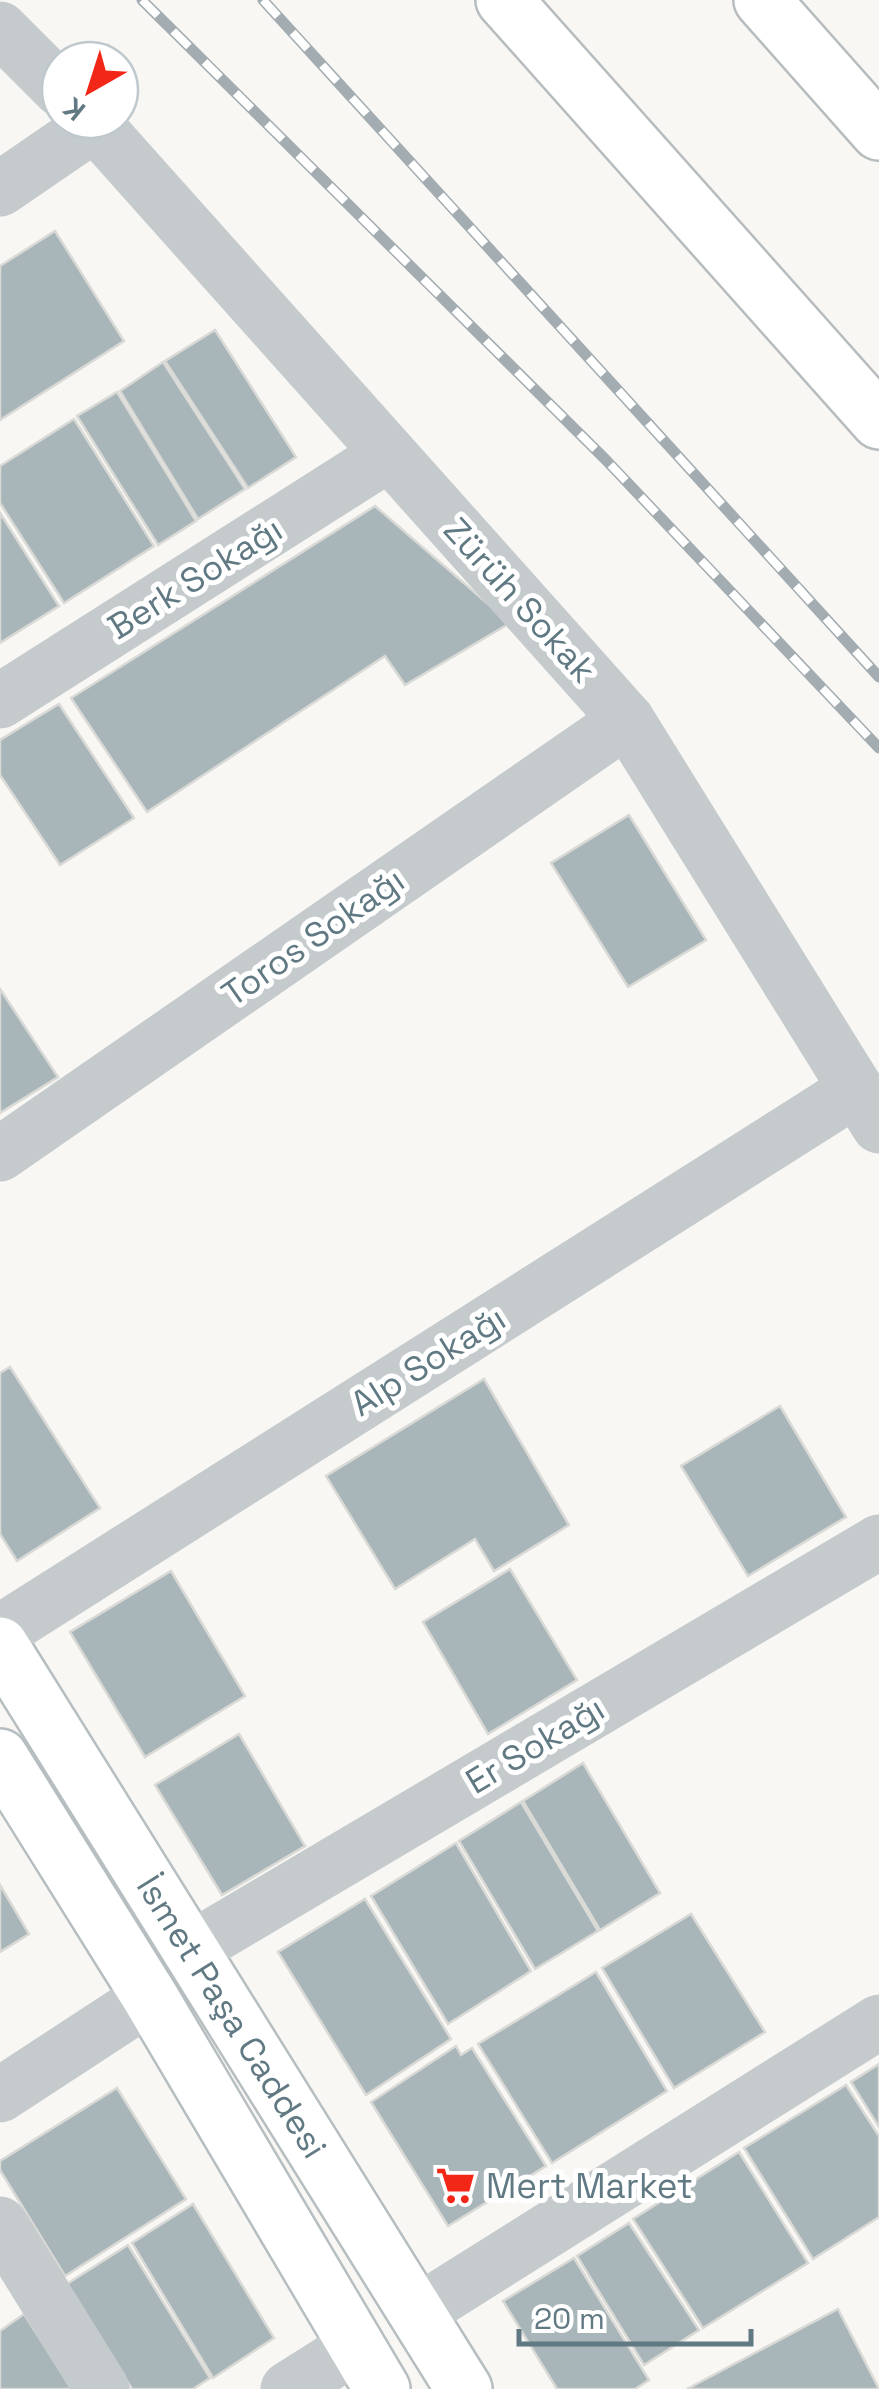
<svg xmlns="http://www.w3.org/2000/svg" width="879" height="2389" viewBox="0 0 879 2389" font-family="'Space Grotesk',sans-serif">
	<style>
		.building { fill: #a8b5b9; stroke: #d9d9d6; stroke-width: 2.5 }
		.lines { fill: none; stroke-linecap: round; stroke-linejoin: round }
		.secondary-casing { stroke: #b7bec1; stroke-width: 60 }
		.highway-casing { stroke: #b7bcbe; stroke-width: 60 }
		.street { stroke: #c5cacd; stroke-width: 55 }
		.secondary { stroke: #fff; stroke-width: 55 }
		.highway { stroke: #fff; stroke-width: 55 }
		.rail-casing { stroke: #a3acb0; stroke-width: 11 }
		.rail { stroke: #fff; stroke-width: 8; stroke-dasharray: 22; stroke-linecap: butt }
		.labels { text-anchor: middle; stroke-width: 10; stroke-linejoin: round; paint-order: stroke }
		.street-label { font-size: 35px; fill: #607982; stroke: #fff }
		.poi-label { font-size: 35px; fill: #607982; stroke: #fff; text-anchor: start }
	</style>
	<rect width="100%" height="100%" fill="#f8f7f4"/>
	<g class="building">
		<polygon points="55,231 124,341 0,420 0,266"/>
		<polygon points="215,330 296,457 248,488 165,361"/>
		<polygon points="163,362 245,489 198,519 120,391"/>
		<polygon points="117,392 196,521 158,545 77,416"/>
		<polygon points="74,419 154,546 64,603 0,503 0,466"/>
		<polygon points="375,506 510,623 405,685 385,656 147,812 71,698"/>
		<polygon points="0,513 59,606 0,643"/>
		<polygon points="59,704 134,818 60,865 0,775 0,740"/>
		<polygon points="629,815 706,940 628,987 551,863"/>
		<polygon points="0,989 58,1077 0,1113"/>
		<polygon points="10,1367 100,1508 17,1561 0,1534 0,1373"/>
		<polygon points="484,1379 569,1525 494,1571 475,1539 395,1589 326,1476"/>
		<polygon points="780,1406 846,1517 748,1576 681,1466"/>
		<polygon points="510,1569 577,1680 488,1734 423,1622"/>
		<polygon points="171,1571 245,1696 145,1757 70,1632"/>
		<polygon points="239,1734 305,1846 222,1895 155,1785"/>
		<polygon points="583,1763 660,1893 600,1930 523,1801"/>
		<polygon points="521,1802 598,1931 535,1969 459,1841"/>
		<polygon points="456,1843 531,1971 448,2024 371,1896"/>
		<polygon points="0,1885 29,1934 0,1952"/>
		<polygon points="365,1899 451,2039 366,2095 278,1952"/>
		<polygon points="691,1914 765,2032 674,2088 602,1968"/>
		<polygon points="596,1972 667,2091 552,2163 478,2044"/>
		<polygon points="456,2046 461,2055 472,2048 546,2166 448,2226 371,2102"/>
		<polygon points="879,2064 879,2127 851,2082"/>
		<polygon points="846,2085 879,2136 879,2217 813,2259 744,2148"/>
		<polygon points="117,2088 186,2199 65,2276 0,2170 0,2161"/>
		<polygon points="739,2152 808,2263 703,2328 633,2219"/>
		<polygon points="193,2204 274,2338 213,2378 132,2243"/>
		<polygon points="629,2223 699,2330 644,2365 577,2256"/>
		<polygon points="128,2245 210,2378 193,2389 132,2389 67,2284"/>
		<polygon points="574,2258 649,2380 635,2389 557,2389 503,2301"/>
		<polygon points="838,2309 879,2389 687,2389"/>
		<polygon points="24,2314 72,2389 0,2389 0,2331"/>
	</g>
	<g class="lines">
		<defs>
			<g id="secondary">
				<path id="s1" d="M 0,1645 L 464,2389"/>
				<polyline points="0,1757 150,1997 382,2389"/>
			</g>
			<g id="highway">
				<polyline points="504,0 879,421"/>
				<polyline points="762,0 879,132"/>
			</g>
		</defs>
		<use href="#secondary" class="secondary-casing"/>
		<use href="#highway" class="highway-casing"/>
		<g class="street">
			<polyline points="0,29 60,89"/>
			<polyline points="91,120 627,720 879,1126"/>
			<polyline points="0,189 95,124"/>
			<polyline points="0,701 389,454"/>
			<polyline points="0,1154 627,720"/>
			<polyline points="0,1632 855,1090"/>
			<polyline points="191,1949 879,1542"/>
			<polyline points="0,2095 150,1997"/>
			<polyline points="0,2224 102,2389"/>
			<polyline points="418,2312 879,2022"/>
			<polyline points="288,2389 356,2346"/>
		</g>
		<use href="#secondary" class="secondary"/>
		<use href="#highway" class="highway"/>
		<defs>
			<g id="rail">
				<polyline points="142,0 605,459 879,748"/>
				<polyline points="263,0 879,677"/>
			</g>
		</defs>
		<use href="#rail" class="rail-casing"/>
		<use href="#rail" class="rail"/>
	</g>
	<defs>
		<symbol id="supermarket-bare" viewBox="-9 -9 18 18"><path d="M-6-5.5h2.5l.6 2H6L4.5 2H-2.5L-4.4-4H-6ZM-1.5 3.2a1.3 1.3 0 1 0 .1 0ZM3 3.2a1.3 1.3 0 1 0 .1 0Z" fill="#f32718" stroke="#fff" stroke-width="2.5" paint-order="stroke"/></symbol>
	</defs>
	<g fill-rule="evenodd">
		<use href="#supermarket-bare" x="428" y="2158" width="55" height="55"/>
	</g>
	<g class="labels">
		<g class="street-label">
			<text transform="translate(195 578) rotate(-32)" y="12">Berk Sokağı</text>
			<text transform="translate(520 600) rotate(48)" y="12">Zürüh Sokak</text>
			<text transform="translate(313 937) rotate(-35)" y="12">Toros Sokağı</text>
			<text transform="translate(428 1361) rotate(-32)" y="12">Alp Sokağı</text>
			<text transform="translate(535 1745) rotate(-31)" y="12">Er Sokağı</text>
			<text dy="12" stroke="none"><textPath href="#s1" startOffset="438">İsmet Paşa Caddesi</textPath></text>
		</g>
		<g class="poi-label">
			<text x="486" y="2198">Mert Market</text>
		</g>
	</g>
	<g transform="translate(90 90) rotate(219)"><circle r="48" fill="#ffffff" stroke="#bfc9cd" stroke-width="2.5"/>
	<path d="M0-8L18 38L0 25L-18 38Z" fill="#f32718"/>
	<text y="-15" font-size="28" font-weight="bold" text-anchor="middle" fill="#607982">K</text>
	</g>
	<path d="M519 2329v15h232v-15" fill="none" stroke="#607982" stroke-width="5"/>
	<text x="534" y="2329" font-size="30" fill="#607982" stroke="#ffffff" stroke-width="8" paint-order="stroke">20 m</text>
</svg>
